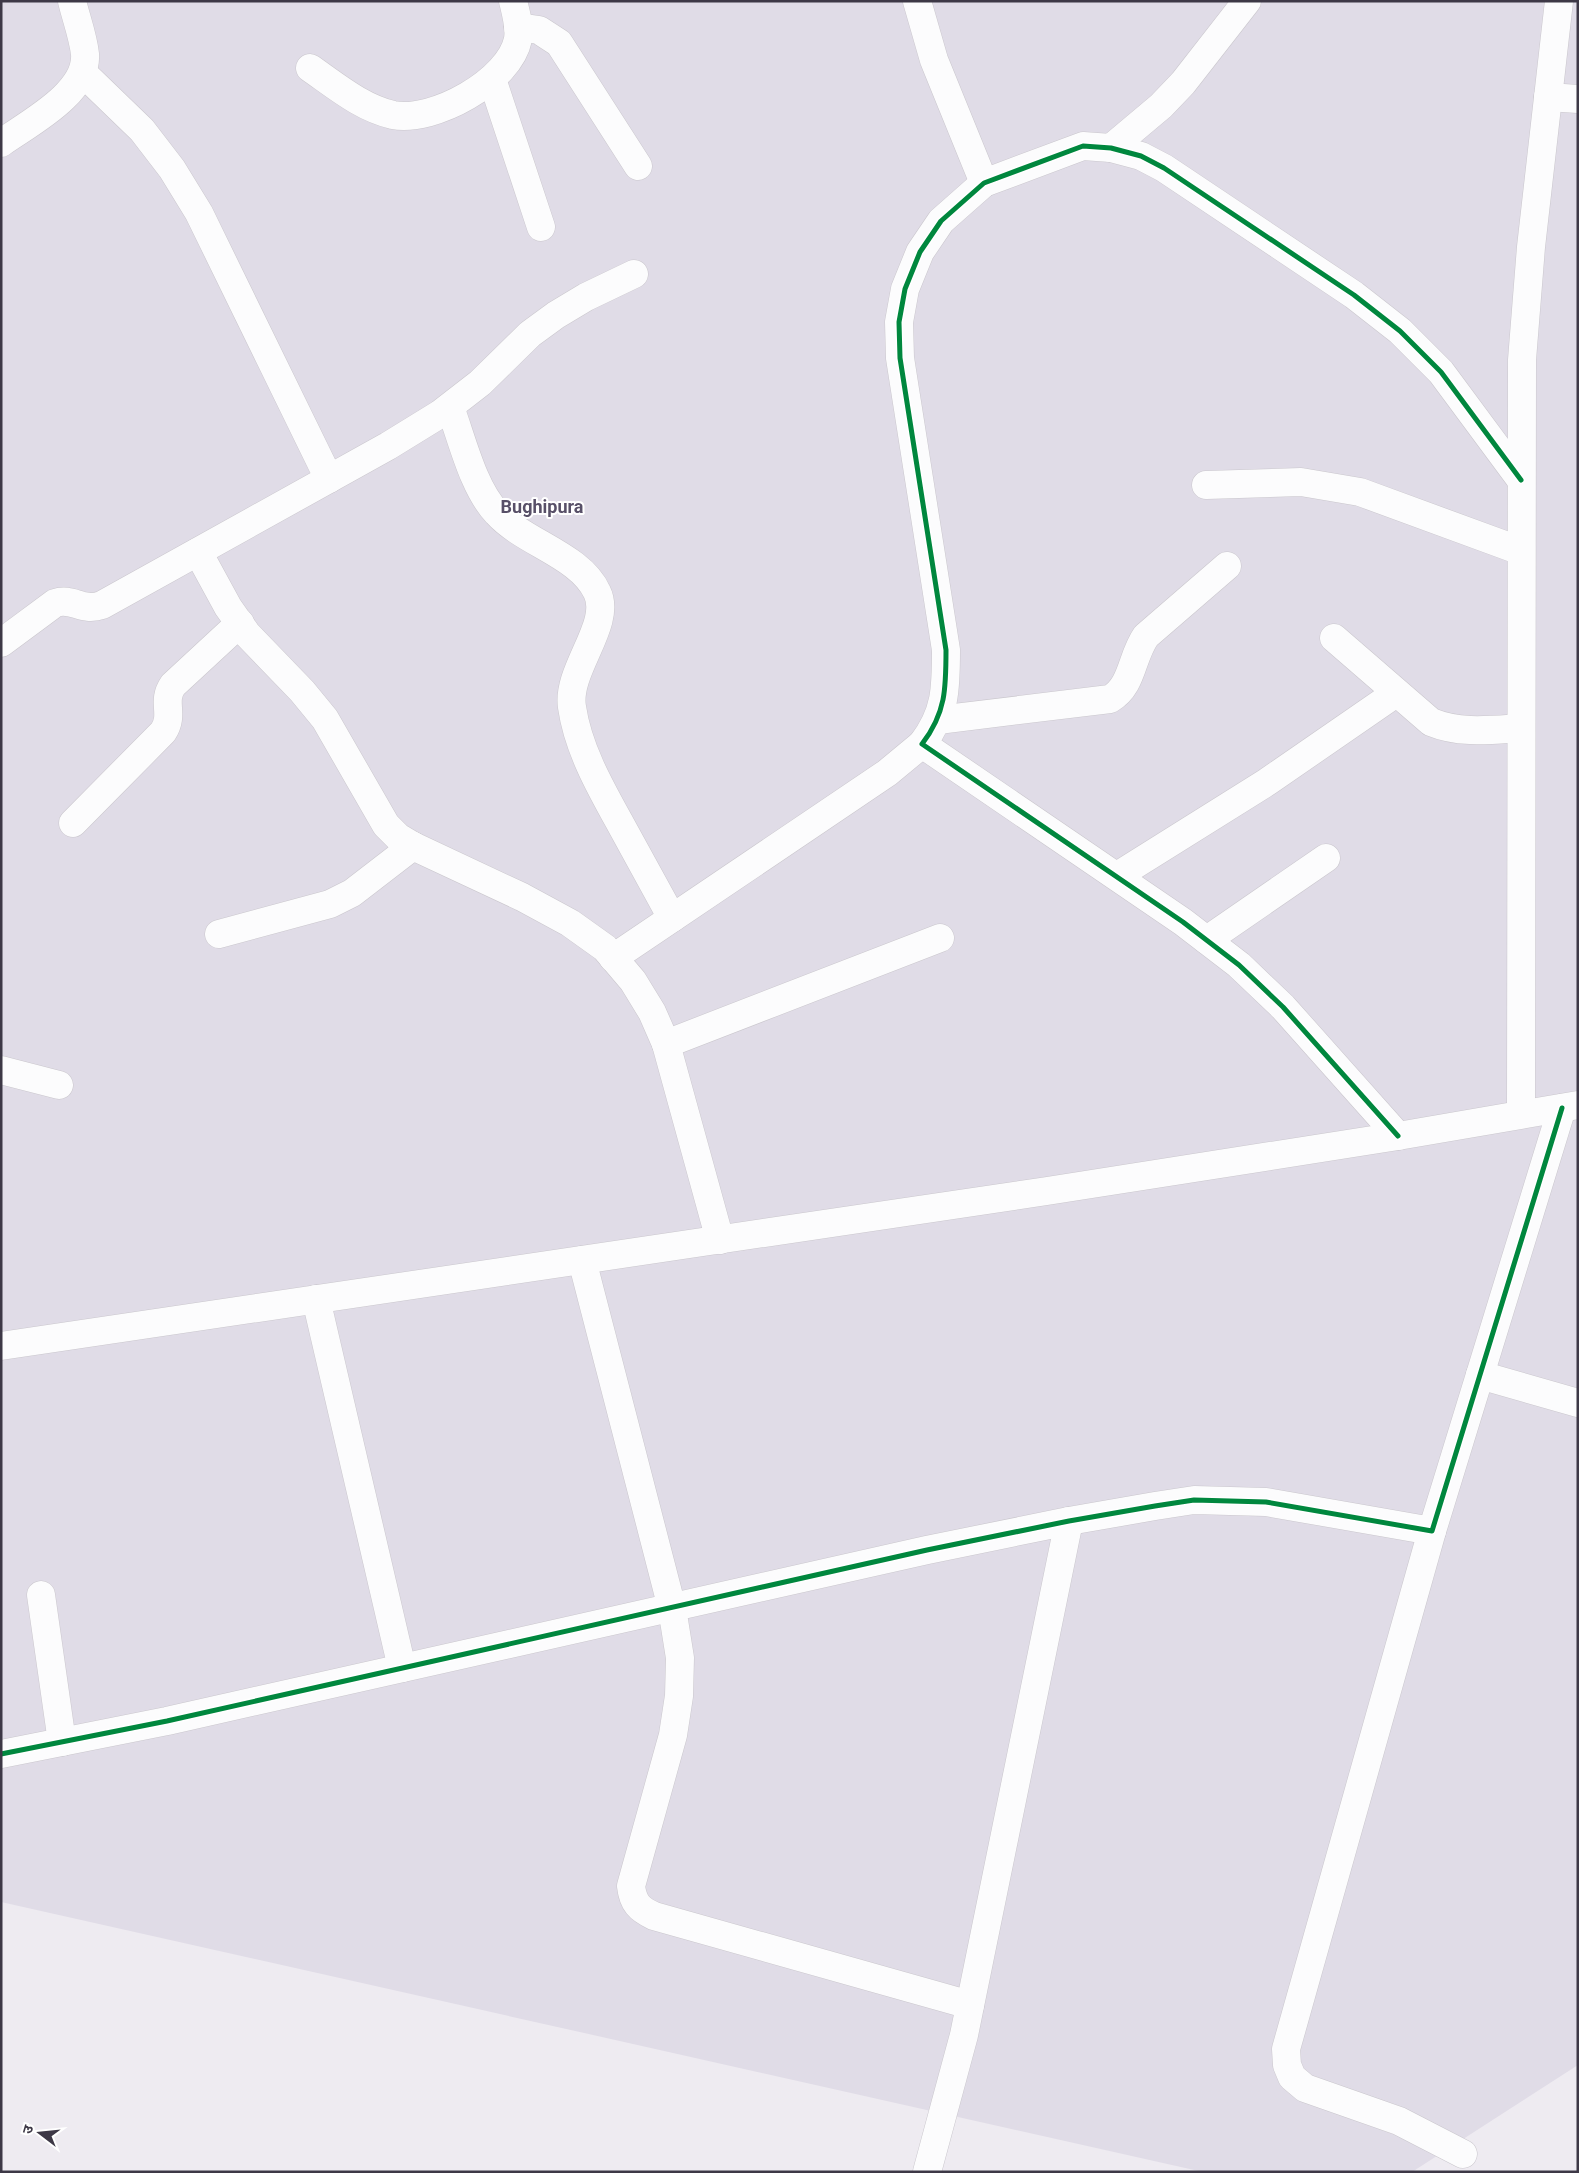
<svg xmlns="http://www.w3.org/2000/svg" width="1579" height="2173" viewBox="0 0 1579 2173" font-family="Roboto,'Noto Sans Devanagari',sans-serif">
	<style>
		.residential { fill: #e0dce7 }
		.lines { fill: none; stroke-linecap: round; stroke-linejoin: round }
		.minor-casing { stroke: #cac7cd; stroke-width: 29 }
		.tertiary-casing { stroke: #cac7cd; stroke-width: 29 }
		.minor { stroke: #fcfcfd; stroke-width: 28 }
		.tertiary { stroke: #fcfcfd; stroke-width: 28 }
		.cycleway-casing { stroke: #fff; stroke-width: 8 }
		.cycleway { stroke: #00873e; stroke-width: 5 }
		.labels { text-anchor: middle; stroke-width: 4; stroke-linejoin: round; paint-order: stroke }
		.quarter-label { font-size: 18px; font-weight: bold; fill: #585068; stroke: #fff }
	</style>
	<rect width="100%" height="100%" fill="#eeebf1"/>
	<polygon class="residential" points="1,1 1578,1 1578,2065 1412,2172 1203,2172 1,1902"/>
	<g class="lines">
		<defs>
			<g id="minor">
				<polyline points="917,1 934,60 984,183"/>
				<polyline points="518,27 539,30 559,43 638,166"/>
				<path d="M 310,68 C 336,86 362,108 393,115 C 433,123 510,81 518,39 C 520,27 516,13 513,1"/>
				<polyline points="83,73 142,130 172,169 199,213 329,479"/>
				<polyline points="492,79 541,227"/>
				<polyline points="1548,97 1578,99"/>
				<path d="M 1,143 C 29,123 88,93 85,54 C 83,36 76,18 72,1"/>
				<polyline points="1111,148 1161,106 1183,83 1247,1"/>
				<path d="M 450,407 C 462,439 473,488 497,513 C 524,543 580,555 597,592 C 613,624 566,670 572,707 C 578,749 601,789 621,825 C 638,856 655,887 672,918"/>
				<polyline points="1206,485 1301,482 1360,492 1521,551"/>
				<polyline points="198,552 228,607 247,634 302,691 325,719 386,825 398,837 413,846 522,897 570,923 605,948 633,981 652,1012 666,1044 720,1240"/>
				<path d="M 1334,638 L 1431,722 C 1460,734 1490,730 1521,728"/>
				<path d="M 1,643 L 55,603 C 73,597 81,612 102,605 L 388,446 L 440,414 L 480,383 L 530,334 L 556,315 L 586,297 L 634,274"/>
				<path d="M 938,720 L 1110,699 C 1133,686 1131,657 1146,636 L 1227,566"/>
				<path d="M 73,823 L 163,732 C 175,714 161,702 173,685 L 240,623"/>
				<polyline points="1117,876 1267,782 1396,693"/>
				<polyline points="219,934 330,904 352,893 413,846"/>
				<polyline points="1207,940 1326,858"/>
				<polyline points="613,958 887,773 922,744"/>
				<polyline points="666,1044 940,938"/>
				<polyline points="1,1070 59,1085"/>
				<polyline points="1521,1114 1522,360 1531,247 1559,1"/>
				<path d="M 1398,1136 L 1283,1007 L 1239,965 L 1183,922 L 922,744 C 946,713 946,688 946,650 L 900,358 L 899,322 L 905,289 L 920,252 L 941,221 L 984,183 L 1083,146 L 1111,148 L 1141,156 L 1164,168 L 1354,295 L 1400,331 L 1441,372 L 1521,480"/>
				<path d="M 582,1260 L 672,1608 L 680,1658 L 679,1696 L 673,1735 L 631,1886 C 633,1903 639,1909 654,1916 L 970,2005"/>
				<polyline points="316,1299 402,1668"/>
				<polyline points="1480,1375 1578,1403"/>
				<polyline points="1432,1531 1286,2049 1287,2065 1292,2077 1305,2088 1399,2121 1463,2154"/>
				<polyline points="41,1595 62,1742"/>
				<polyline points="1,1754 167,1721 927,1550 1069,1521 1155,1506 1194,1500 1266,1502 1432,1531 1562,1108"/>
				<polyline points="927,2172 964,2035 1069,1521"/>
			</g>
			<polyline id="tertiary" points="1,1346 1047,1191 1398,1136 1578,1105"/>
		</defs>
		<use href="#minor" class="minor-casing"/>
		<use href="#tertiary" class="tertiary-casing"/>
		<use href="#minor" class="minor"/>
		<use href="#tertiary" class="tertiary"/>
		<defs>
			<g id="cycleway">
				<path d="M 1398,1136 L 1283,1007 L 1239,965 L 1183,922 L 922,744 C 946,713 946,688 946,650 L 900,358 L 899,322 L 905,289 L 920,252 L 941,221 L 984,183 L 1083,146 L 1111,148 L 1141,156 L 1164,168 L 1354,295 L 1400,331 L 1441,372 L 1521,480"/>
				<polyline points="1,1754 167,1721 927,1550 1069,1521 1155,1506 1194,1500 1266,1502 1432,1531 1562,1108"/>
			</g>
		</defs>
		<use href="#cycleway" class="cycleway-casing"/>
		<use href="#cycleway" class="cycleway"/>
	</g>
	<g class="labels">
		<g class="quarter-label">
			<text x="542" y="513">Bughipura</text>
		</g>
	</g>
	<rect width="1579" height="2173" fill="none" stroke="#3d3846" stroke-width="5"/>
	<g transform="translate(40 2133) rotate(286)" stroke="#ffffff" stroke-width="4" paint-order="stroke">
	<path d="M0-4L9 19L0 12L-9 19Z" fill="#3d3846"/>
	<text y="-8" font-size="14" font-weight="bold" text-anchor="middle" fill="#3d3846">उ</text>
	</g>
</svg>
